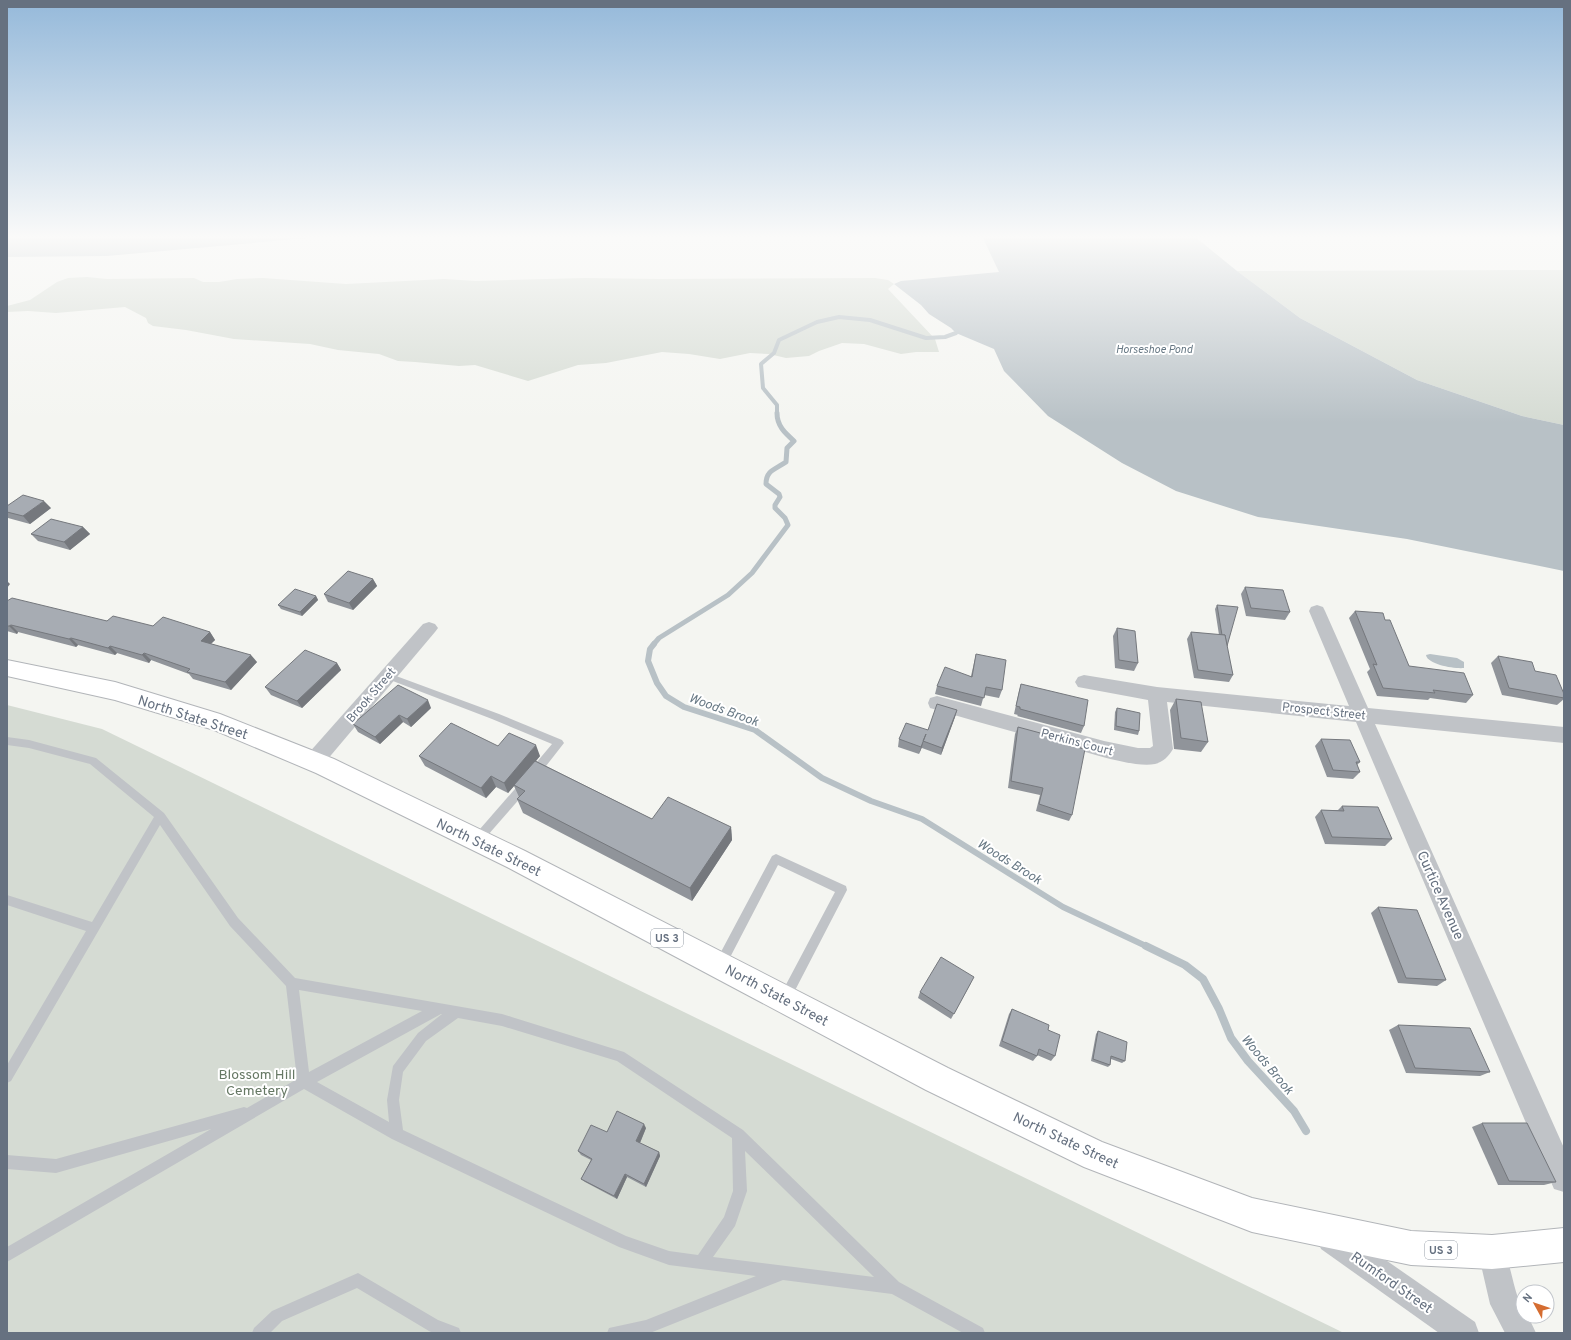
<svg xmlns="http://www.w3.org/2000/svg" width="1571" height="1340" viewBox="0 0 1571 1340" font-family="Overpass,sans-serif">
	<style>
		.green { fill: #d5dbd3 }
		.water { fill: #b8c1c6 }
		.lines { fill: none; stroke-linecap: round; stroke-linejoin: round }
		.stream-far3 { stroke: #b8c1c6; stroke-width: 4 }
		.stream-far2 { stroke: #b8c1c6; stroke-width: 5 }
		.stream-far1 { stroke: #b8c1c6; stroke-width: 6 }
		.stream { stroke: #b8c1c6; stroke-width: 8 }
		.primary-casing { stroke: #b2b5b9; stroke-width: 2 }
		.service { fill: #c0c3c7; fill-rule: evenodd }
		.minor { fill: #c0c3c7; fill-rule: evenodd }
		.primary { fill: #fff; fill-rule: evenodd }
		.wall { fill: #90949a }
		.shaded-wall { fill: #75787d }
		.building { fill: #a7acb3; stroke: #75787d }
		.labels { text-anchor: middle; stroke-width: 4; stroke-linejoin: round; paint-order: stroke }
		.far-water-label { font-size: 11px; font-style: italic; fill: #677884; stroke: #fff }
		.shield { fill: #fff; stroke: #949ca6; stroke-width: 1 }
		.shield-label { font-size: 11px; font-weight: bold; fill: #667180 }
		.street-label { font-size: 12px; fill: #667180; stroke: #fff }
		.water-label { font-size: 13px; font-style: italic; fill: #677884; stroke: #fff }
		.near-street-label { font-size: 14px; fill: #667180; stroke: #fff }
		.near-park-label { font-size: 14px; fill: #667864; stroke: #fff }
	</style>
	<rect width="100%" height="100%" fill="#f4f5f1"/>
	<g class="green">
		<polygon points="1564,270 1564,425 1522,416 1417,380 1300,318 1237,271"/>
		<polygon points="87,277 107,279 194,278 203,282 219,282 237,279 263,278 346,284 444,279 476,281 585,278 659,279 875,278 888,280 894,284 888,289 935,339 939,352 916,352 901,354 864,344 842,343 819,351 809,356 786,358 769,354 750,353 720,359 689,354 662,352 606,363 578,365 528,381 475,365 459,366 415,362 398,361 379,354 338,350 310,344 234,339 186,330 153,326 148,323 146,318 125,307 56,313 28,311 7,312 7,306 30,300 57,282 68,278"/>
		<polygon points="7,705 102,729 1344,1333 7,1333"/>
	</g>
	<g class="water">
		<polygon points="7,236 330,236 107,256 7,257"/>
		<polygon points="982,236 1194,236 1237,271 1300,318 1417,380 1522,416 1564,425 1564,571 1407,539 1258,517 1176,491 1122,463 1048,416 1004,371 994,349 956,333 951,328 929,314 921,305 894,284 901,281 999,272"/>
		<path d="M 1430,654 L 1457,658 L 1464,662 L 1464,668 C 1455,669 1428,665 1426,655 Z"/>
	</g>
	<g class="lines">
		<polyline class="stream-far3" points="777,414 777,405 763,388 761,364 774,353 779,340 817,322 839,317 870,320 926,338 945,337 956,333"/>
		<path class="stream-far2" d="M 653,645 L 659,638 L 728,595 L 752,573 L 788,525 L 785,518 L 775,508 L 775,505 L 780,497 L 779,494 L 766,484 C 766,470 776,469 786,462 L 787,448 L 794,441 C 785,433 777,426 777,413"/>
		<polyline class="stream-far1" points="654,644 650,649 648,661 657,683 666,696 684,707 755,730 822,778 871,801 922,819 1063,907 1148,947"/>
		<polyline class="stream" points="1146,946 1185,965 1203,979 1219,1009 1231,1038 1248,1061 1294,1111 1306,1131"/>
		<defs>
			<polygon id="primary" points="7,660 115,682 220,714 334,759 525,851 948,1068 1102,1142 1252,1198 1411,1231 1492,1235 1564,1228 1564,1262 1492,1269 1411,1265 1252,1232 1084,1167 926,1090 507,867 316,773 214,730 115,700 7,676"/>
		</defs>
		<use href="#primary" class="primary-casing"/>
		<g class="service">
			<polygon points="388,673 499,714 562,740 564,743 539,775 535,776 531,775 530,772 531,769 552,744 492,719 385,678 383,676 385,674"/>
			<path d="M 7,737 L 29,740 L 96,758 L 164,813 L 238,918 L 295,978 L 502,1014 L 624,1052 L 743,1130 L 899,1282 L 983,1328 L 985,1333 L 963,1333 L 892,1294 L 783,1280 L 650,1333 L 607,1333 L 609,1328 L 646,1320 L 756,1276 L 669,1265 L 619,1247 L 392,1139 L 304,1089 L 7,1262 L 7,1247 L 211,1129 L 56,1173 L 7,1169 L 7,1155 L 56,1159 L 244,1107 L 247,1108 L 297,1079 L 286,986 L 230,926 L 160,825 L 11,1081 L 7,1083 L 7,1065 L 86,931 L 7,905 L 7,895 L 92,922 L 154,817 L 90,764 L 29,748 L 7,745 ZM 299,990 L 422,1011 L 309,1072 ZM 441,1014 L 442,1014 L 418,1033 L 393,1066 L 387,1100 L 389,1122 L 317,1082 ZM 458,1018 L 502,1026 L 617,1061 L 732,1138 L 733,1191 L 724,1217 L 698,1255 L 669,1251 L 626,1236 L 403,1130 L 399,1100 L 403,1072 L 426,1041 ZM 745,1151 L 874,1277 L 713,1257 L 735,1226 L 747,1191 Z"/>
			<polygon points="525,781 529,782 530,785 529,788 481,843 477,845 473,843 472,840 473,837 521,782"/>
			<polygon points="776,854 846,886 847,890 789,1002 785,1004 781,1002 779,998 781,994 835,892 778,865 724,969 720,971 716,969 714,965 772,856"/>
			<polygon points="358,1273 438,1320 459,1328 461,1333 433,1333 429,1331 357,1288 282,1321 270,1333 252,1333 254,1328 272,1311"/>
		</g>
		<g class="minor">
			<path d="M 1317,605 L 1323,607 L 1325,611 L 1368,708 L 1564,727 L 1564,743 L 1375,724 L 1564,1148 L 1564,1192 L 1554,1189 L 1356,722 L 1167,702 L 1173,749 C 1169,756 1163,762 1155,764 C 1133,768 1090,753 1069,747 C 1025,735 981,723 937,710 L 930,708 L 928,703 L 930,698 L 937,696 L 1104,741 L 1138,748 L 1150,748 L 1153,746 L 1148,700 L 1078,687 L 1075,682 L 1078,677 L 1084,675 L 1157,687 L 1349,706 L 1309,611 L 1311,607 Z"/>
			<polygon points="429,622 435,624 438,628 435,632 321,767 314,769 307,767 304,761 307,755 423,624"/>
			<polygon points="1331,1225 1341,1229 1475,1322 1479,1333 1439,1333 1321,1249 1317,1239 1321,1229"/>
			<path d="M 1492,1238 L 1502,1242 C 1509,1260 1512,1280 1518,1298 C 1520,1305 1523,1308 1523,1316 L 1528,1316 L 1536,1333 L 1505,1333 L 1490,1304 L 1478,1252 L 1482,1242 Z"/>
		</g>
		<use href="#primary" class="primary"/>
	</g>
	<g class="wall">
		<polygon points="7,506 51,508 30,524 8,518 7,517"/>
		<polygon points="83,527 90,534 70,550 38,541 31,534"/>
		<polygon points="373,579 377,586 353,610 328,602 324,594"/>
		<polygon points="1245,587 1290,612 1285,620 1246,616 1241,594"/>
		<polygon points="316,596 318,600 302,616 281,609 278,605"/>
		<polygon points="7,601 107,621 210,632 215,640 211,644 257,662 231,690 193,679 189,674 151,660 149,663 117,653 115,655 78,645 76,647 18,632 17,634 7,631"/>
		<polygon points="1217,605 1233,675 1229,682 1194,678 1187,639 1191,632 1219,635 1215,609"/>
		<polygon points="1355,611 1385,620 1409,666 1473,695 1466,703 1430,698 1428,700 1377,696 1367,672 1370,669 1349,618"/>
		<polygon points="1117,628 1138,663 1134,671 1115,668 1113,636"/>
		<polygon points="976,654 1002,690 999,698 984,695 981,706 935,694 937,686 971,676"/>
		<polygon points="1498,656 1535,671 1564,694 1564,699 1557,705 1502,695 1491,663"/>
		<polygon points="337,663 341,670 302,708 271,695 265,687"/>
		<polygon points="1021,684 1084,726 1081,733 1017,716 1018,715 1014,714 1019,691"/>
		<polygon points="1176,699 1208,742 1201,752 1174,749 1170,710"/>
		<polygon points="431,708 411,727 403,722 380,744 358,732 353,724"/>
		<polygon points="1117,708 1139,731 1138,735 1114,730 1115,712"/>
		<polygon points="957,710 955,717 941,755 922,748 922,747 919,754 898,747 899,739 928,730"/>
		<polygon points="1018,727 1072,815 1069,821 1036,811 1040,795 1008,788 1015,734"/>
		<polygon points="1321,739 1360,762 1357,765 1360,772 1353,779 1327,777 1315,746"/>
		<polygon points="498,746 540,756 536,761 652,819 731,827 732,840 692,901 523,813 517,799 519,797 514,786 508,793 496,787 486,798 425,766 419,756"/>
		<polygon points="1342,806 1392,839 1385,846 1325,844 1315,817 1321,810 1338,810"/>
		<polygon points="1378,907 1446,980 1437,986 1398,983 1371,913"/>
		<polygon points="971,983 951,1019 918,998 920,992"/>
		<polygon points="1012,1009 1048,1030 1055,1056 1051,1061 1037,1055 1037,1056 1033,1061 999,1046 1009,1014"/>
		<polygon points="1398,1025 1490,1072 1480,1076 1406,1073 1389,1030"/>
		<polygon points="1098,1031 1125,1061 1122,1063 1111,1059 1110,1065 1108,1067 1091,1061 1096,1034"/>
		<polygon points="1482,1123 1556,1182 1544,1185 1498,1185 1472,1127"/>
		<polygon points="646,1128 640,1143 659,1152 660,1156 646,1187 627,1177 617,1199 585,1182 581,1179 591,1160 581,1155 578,1151 607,1132"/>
	</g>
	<g class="shaded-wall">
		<polygon points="44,501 51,508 30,524 23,516"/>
		<polygon points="83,527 90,534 70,550 64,542"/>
		<polygon points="373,579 377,586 353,610 349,603"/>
		<polygon points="7,581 10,584 7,588"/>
		<polygon points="316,596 318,600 302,616 300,612"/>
		<polygon points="11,625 18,632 17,634 9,626"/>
		<polygon points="210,632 215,640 206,648 201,641"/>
		<polygon points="71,638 78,645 76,647 69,639"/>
		<polygon points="110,646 117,653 115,655 108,648"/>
		<polygon points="144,653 151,660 149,663 142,655"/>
		<polygon points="251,655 257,662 231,690 225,682"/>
		<polygon points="337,663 341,670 302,708 297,701"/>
		<polygon points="428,700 431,708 411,727 407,719"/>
		<polygon points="957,710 955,717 941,755 942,748"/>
		<polygon points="399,715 403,722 380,744 375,737"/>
		<polygon points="923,741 922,747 919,754 921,747"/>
		<polygon points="536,745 540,756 515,786 514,785 514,786 508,793 504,783"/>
		<polygon points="491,776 496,787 486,798 481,788"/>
		<polygon points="731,827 732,840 692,901 690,888"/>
		<polygon points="644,1124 646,1128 639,1145 636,1141"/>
		<polygon points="659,1152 660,1156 646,1187 644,1184"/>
		<polygon points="625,1174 627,1177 617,1199 614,1196"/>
	</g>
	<g class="building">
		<polygon points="23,495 44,501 23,516 7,512 7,506"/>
		<polygon points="51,519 83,527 64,542 31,534"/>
		<polygon points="348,571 373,579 349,603 324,594"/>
		<polygon points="1245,587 1283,590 1290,612 1251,608"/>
		<polygon points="295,589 316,596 300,612 278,605"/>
		<polygon points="12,598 107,621 113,616 153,626 163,617 210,632 201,641 251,655 225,682 187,672 190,669 144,653 142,655 110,646 108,648 71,638 69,639 11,625 9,626 7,626 7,601"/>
		<polygon points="1217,605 1238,607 1227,646 1225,635 1222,635"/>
		<polygon points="1355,611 1383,613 1385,620 1390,620 1409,666 1464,673 1473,695 1433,690 1435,693 1383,688 1373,664 1377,665"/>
		<polygon points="1117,628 1135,631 1138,663 1119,660"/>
		<polygon points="1191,632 1225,635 1233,675 1198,670"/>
		<polygon points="305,650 337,663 297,701 265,687"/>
		<polygon points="976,654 1006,660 1002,690 986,687 984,698 937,686 945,667 972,677"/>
		<polygon points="1498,656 1532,662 1535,671 1556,675 1564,694 1564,698 1509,688"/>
		<polygon points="1021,684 1088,700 1084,726 1020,709 1020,707 1016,706"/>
		<polygon points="398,685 428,700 407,719 399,715 375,737 353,724"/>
		<polygon points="1176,699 1201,702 1208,742 1181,738"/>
		<polygon points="937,704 957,710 942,748 923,741 926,734 921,747 899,739 906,723 928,730"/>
		<polygon points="1117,708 1140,713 1139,731 1116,726"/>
		<polygon points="451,723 498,746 509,733 536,745 504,783 491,776 481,788 419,756"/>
		<polygon points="1018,727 1081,744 1080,748 1085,749 1072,815 1039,804 1043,788 1011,781"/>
		<polygon points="1321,739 1350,740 1360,762 1356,762 1360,772 1333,770"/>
		<polygon points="535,761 652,819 668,797 731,827 690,888 517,799 525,791 514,785"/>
		<polygon points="1342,806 1378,807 1392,839 1332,837 1321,810 1344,811"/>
		<polygon points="1378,907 1417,910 1446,980 1406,978"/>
		<polygon points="941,957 974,977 954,1014 920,992"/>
		<polygon points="1012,1009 1049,1025 1048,1030 1060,1035 1055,1056 1039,1049 1037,1056 1002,1041"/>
		<polygon points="1398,1025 1470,1028 1490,1072 1415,1068"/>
		<polygon points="1098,1031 1127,1042 1125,1061 1111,1056 1110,1065 1093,1059"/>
		<polygon points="617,1111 644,1124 636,1141 659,1152 644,1184 625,1174 614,1196 581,1179 592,1159 578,1151 591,1125 607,1132"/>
		<polygon points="1482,1123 1527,1123 1556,1182 1509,1181"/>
	</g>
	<linearGradient id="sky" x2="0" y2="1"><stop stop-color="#95b9da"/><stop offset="0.56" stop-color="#fafaf9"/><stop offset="1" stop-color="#fafaf9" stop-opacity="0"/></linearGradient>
	<rect width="1571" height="423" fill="url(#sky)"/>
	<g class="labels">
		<g class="far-water-label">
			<text x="1154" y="353">Horseshoe Pond</text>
		</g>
		<g class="shield">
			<rect x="651" y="929" width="32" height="18" rx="3"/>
			<rect x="1425" y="1241" width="32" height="18" rx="3"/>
		</g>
		<g class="shield-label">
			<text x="667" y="942">US 3</text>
			<text x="1441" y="1254">US 3</text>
		</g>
		<g class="street-label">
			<text transform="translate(371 695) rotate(-49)" y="4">Brook Street</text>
			<text transform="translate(1324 711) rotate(6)" y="4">Prospect Street</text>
			<text transform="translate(1077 742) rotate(15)" y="4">Perkins Court</text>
		</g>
		<g class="water-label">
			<text transform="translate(724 709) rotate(20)" y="5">Woods Brook</text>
			<text transform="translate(1010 861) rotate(32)" y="5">Woods Brook</text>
			<text transform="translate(1268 1064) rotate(50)" y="5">Woods Brook</text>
		</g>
		<g class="near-street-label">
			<text transform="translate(193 717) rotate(18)" y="5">North State Street</text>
			<text transform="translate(489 847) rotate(26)" y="5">North State Street</text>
			<text transform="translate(1441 895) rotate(66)" y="5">Curtice Avenue</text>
			<text transform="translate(777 995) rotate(28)" y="5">North State Street</text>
			<text transform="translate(1066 1140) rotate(25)" y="5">North State Street</text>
			<text transform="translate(1392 1282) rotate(35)" y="5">Rumford Street</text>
		</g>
		<g class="near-park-label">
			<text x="257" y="1079">Blossom Hill<tspan x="257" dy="16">Cemetery</tspan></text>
		</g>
	</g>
	<rect width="1571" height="1340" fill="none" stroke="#667180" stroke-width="16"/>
	<g transform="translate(1535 1304) rotate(310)"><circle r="19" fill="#ffffff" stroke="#c2c6cc"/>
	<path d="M0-3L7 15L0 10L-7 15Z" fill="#d56d31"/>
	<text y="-6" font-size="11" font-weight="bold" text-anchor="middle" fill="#667180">N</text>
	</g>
</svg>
